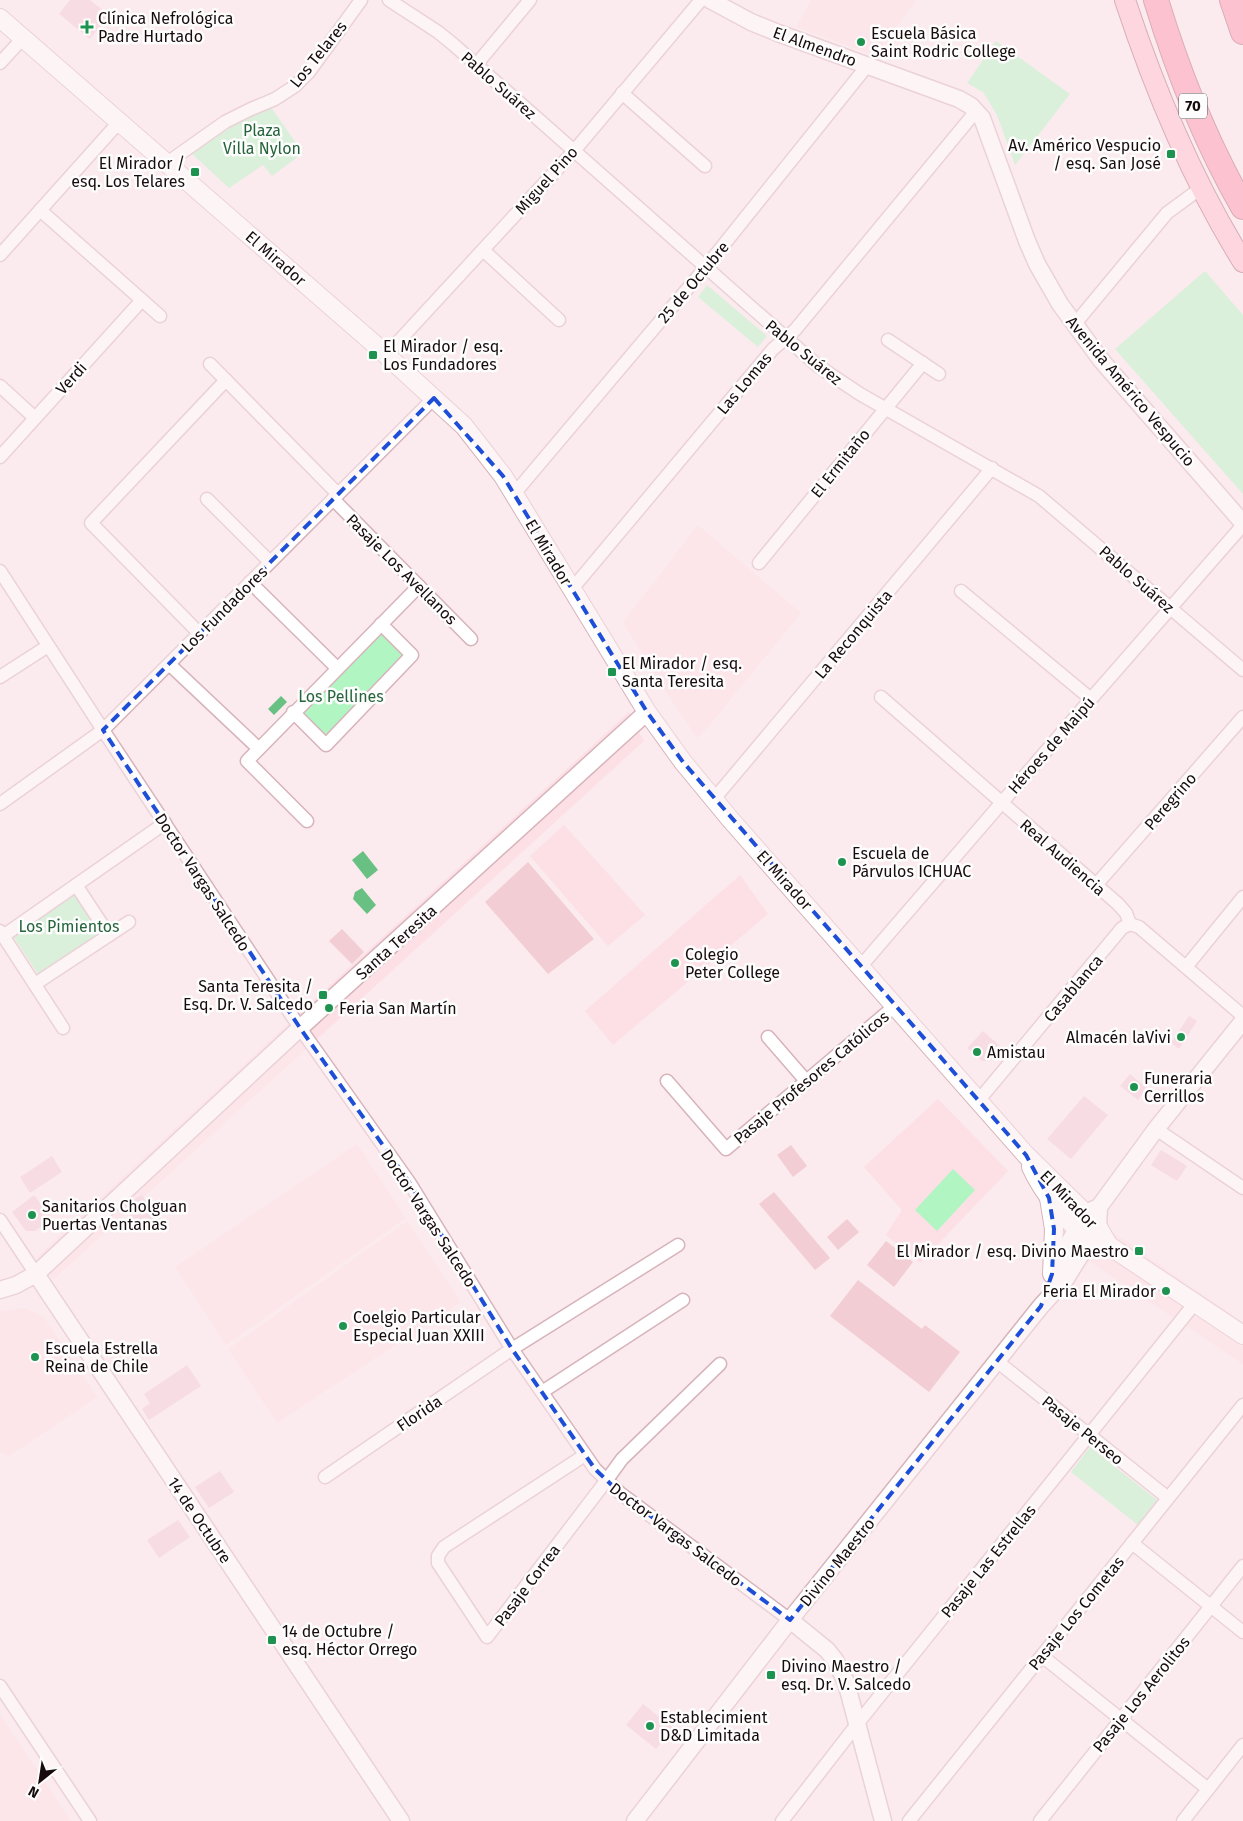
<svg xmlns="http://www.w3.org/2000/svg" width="1243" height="1821" viewBox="0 0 1243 1821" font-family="'Fira Sans',sans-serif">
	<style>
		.built { fill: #fce0e5 }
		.green { fill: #b1f5c3 }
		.water { fill: #69c083 }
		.building { fill: #f2cdd4 }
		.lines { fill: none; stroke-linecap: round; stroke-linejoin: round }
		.minor-casing { stroke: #d7b3ba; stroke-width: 15 }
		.tertiary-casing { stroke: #d7b3ba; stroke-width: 19 }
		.secondary-casing { stroke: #d7b3ba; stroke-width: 20 }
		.primary-casing { stroke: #ad6274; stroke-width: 22 }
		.motorway-casing { stroke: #ad6274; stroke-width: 26 }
		.minor { stroke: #fff; stroke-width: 12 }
		.tertiary { stroke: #fff; stroke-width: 16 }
		.secondary { stroke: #fff; stroke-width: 18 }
		.primary { stroke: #febdcd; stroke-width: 20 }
		.motorway { stroke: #fe91ab; stroke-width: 24 }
		.marked { fill: none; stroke: #1d4ed8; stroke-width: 4; stroke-dasharray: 10 6; stroke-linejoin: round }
		.poi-dot { fill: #1d934f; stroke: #fdfdfd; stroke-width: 2 }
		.labels { text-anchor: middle; stroke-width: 5; stroke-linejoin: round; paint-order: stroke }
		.shield { fill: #fdfdfd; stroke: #5c5456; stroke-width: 1 }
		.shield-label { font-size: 15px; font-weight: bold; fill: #170b0e }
		.poi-label { font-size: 16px; fill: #170b0e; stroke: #fdfdfd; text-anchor: start }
		.street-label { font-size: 16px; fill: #170b0e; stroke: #fdfdfd }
		.park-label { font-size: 16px; fill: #26643b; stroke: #fdfdfd }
	</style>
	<rect width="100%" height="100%" fill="#fbebee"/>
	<g class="built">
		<polygon points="811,0 916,0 876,56 796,27"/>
		<polygon points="698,525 801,613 709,726 697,738 659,682 623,622"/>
		<polygon points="629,712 644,741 53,1280 38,1256 283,1028"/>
		<polygon points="564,825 645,915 608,946 530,856"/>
		<polygon points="740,875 768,914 613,1045 585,1011"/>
		<polygon points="938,1099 1008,1171 920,1263 886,1235 902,1210 864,1167"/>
		<polygon points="357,1144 406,1218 226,1345 175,1267"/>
		<polygon points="407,1221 461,1302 277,1423 228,1349"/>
		<polygon points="1108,1229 1243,1322 1243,1364 1087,1260"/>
		<polygon points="25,1308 44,1317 97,1397 9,1456 0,1452 0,1312"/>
		<polygon points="0,1714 71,1821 0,1821"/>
	</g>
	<g class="green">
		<polygon points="996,41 1070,94 1015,165 997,115 983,92 967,83"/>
		<polygon points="271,107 303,153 272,176 263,165 229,188 191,153 236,124"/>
		<polygon points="1205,271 1243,315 1243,494 1115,349"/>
		<polygon points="707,285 767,336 758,347 698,297"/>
		<polygon points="381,625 411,655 326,743 295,712"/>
		<polygon points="78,891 104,933 38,974 13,936"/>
		<polygon points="953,1169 975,1190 937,1231 915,1210"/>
		<polygon points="1090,1447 1157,1500 1138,1525 1071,1472"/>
	</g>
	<g class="water">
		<polygon points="281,696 287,702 274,715 268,709"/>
		<polygon points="363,851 378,870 367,879 352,860"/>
		<polygon points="362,888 376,905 367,914 353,899 355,892"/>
	</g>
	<g class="building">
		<polygon points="70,0 90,0 109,15 90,39 59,14"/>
		<polygon points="528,862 594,939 548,974 485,902"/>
		<polygon points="342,929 364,952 352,964 329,941"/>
		<polygon points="1189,1016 1197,1021 1179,1049 1171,1043"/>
		<polygon points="983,1031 1002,1048 990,1061 982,1061 967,1048"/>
		<polygon points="1130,1074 1147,1088 1138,1100 1120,1086"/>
		<polygon points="1084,1096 1108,1115 1071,1159 1047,1139"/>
		<polygon points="791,1145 807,1166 793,1177 777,1155"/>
		<polygon points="1161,1150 1187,1166 1177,1181 1151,1165"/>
		<polygon points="52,1156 62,1172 30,1193 20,1177"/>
		<polygon points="774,1192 830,1258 815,1270 759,1204"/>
		<polygon points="34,1195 52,1219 35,1231 26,1231 12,1212"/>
		<polygon points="142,1195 157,1220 139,1230 124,1205"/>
		<polygon points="847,1219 859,1232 838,1250 827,1237"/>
		<polygon points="886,1241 913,1262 894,1287 867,1265"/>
		<polygon points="858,1280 922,1329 925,1325 960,1352 929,1392 830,1316"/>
		<polygon points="187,1365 201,1386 149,1420 142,1409 150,1403 144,1394"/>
		<polygon points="220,1471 234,1492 209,1508 195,1487"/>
		<polygon points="178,1520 190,1537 159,1558 147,1540"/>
		<polygon points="643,1704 673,1728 656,1749 626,1725"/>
	</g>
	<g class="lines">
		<defs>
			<g id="minor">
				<polyline points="389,0 438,32 454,45 818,366 860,394 1039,496 1243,670"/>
				<polyline points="0,63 23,38"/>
				<polyline points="476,65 530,0"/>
				<polyline points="622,93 705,166"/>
				<polyline points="167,163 225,122 251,109 275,99 295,86 309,72 361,0"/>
				<polyline points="40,210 160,316"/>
				<polyline points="483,250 559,320"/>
				<polyline points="0,255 120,121"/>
				<polyline points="1074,325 1167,213 1201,188"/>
				<polyline points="888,340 939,374"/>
				<polyline points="386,355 574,151 701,0"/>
				<polyline points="210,364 338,494"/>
				<polyline points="0,386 35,418"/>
				<polyline points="0,457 142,300"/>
				<polyline points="514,494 705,268 867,66"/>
				<polyline points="207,499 270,562"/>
				<polyline points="333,499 471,639"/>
				<polyline points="759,563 923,363"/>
				<polyline points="0,571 103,730 300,1028 409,1182 512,1349 595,1469 620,1493 790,1620"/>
				<polyline points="250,582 337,668"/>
				<polyline points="572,589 773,349 795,330 977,110"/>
				<polyline points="961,591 1091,699"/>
				<polyline points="199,633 91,523 226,380"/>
				<polyline points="169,664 258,748"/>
				<polyline points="0,677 48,646"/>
				<polyline points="881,697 1118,904 1126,913 1130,924"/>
				<polyline points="293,712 326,745 412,655 381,624"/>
				<polyline points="714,799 992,468"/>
				<polyline points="0,804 103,730 434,398"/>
				<polyline points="307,821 247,761 419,586"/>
				<polyline points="76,885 109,935"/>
				<polyline points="1096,885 1243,717"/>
				<polyline points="1130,924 1139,927 1243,1016"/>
				<polyline points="0,931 63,1028"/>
				<polyline points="3,936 165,823"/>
				<polyline points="861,966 1091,699 1243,525"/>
				<polyline points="1186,967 1243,897"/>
				<polyline points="35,984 129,922"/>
				<polyline points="768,1037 807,1082"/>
				<polyline points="667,1081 726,1149 896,1005"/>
				<polyline points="979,1100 1122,928 1130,924"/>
				<polyline points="1156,1129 1243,1188"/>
				<polyline points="0,1220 36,1274"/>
				<polyline points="998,1362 1168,1498"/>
				<polyline points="542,1392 683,1300"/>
				<polyline points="585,1455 444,1547 438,1556 438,1563 487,1637 606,1481 622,1459 720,1364"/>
				<polyline points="325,1477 512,1349 678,1245"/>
				<polyline points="1132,1543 1243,1632"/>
				<polyline points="1042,1656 1208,1789"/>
				<polyline points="0,1686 90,1821"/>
				<polyline points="782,1821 858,1723 1195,1303"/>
				<polyline points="909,1821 1243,1405"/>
				<polyline points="1040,1821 1243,1566"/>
				<polyline points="1183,1821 1243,1745"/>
			</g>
			<g id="tertiary">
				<polyline points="710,0 751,22 778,33 959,99 971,106 982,118 1027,241 1037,264 1060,304 1101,360 1243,523"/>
				<polyline points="36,1274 401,1821"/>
				<polyline points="1052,1275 1085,1213 1099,1207 1156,1129 1243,1021"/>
				<polyline points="0,1290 16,1285 36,1274 300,1028 647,712"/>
				<polyline points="790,1620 827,1650 835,1660 846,1682 883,1821"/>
				<polyline points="635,1821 790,1620 1041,1306 1065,1280 1098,1227 1099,1207"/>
			</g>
			<g id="secondary">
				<polyline points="0,18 372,342 464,426 503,476 647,712 683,762 730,819 1026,1155 1085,1213 1098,1227 1109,1246"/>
				<path d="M 1031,1167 C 1042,1191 1067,1224 1089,1238 C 1096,1242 1104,1244 1111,1247 L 1243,1335"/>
				<polyline points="1049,1198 1054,1229 1052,1274"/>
			</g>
			<path id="primary" d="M 1125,0 C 1155,91 1192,180 1243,262"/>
			<g id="motorway">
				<path d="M 1156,0 C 1178,72 1205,141 1243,207"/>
				<polyline points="1232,0 1243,32"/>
			</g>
		</defs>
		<use href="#minor" class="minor-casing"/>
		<use href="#tertiary" class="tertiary-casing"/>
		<use href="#secondary" class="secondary-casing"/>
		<use href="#primary" class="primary-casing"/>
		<use href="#motorway" class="motorway-casing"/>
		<use href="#minor" class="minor"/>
		<use href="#tertiary" class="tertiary"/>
		<use href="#secondary" class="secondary"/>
		<use href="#primary" class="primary"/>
		<use href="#motorway" class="motorway"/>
	</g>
	<path d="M0 0H1243V1821H0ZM 434,398 L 503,476 L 647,712 L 683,762 L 1026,1155 L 1049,1198 L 1054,1229 L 1052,1274 L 1041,1306 L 790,1620 L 620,1493 L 595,1469 L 512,1349 L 409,1182 L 300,1028 L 103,730 Z" fill="#fbebee" fill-opacity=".55" fill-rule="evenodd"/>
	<path class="marked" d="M 434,398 L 503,476 L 647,712 L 683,762 L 1026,1155 L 1049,1198 L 1054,1229 L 1052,1274 L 1041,1306 L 790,1620 L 620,1493 L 595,1469 L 512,1349 L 409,1182 L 300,1028 L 103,730 Z"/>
	<g class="poi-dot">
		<path d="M84.5 19.5h5v5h5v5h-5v5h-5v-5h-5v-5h5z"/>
		<circle cx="861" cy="42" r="5"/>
		<rect x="1166" y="149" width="10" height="10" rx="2.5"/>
		<rect x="190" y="167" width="10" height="10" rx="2.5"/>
		<rect x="368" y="350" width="10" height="10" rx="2.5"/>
		<rect x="607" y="667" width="10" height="10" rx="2.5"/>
		<circle cx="842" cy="862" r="5"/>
		<circle cx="675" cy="963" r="5"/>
		<rect x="318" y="990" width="10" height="10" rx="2.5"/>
		<circle cx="329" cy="1008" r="5"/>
		<circle cx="1181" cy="1037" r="5"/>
		<circle cx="977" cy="1052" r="5"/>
		<circle cx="1134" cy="1087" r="5"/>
		<circle cx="32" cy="1215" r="5"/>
		<rect x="1134" y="1246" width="10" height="10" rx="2.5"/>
		<circle cx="1166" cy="1291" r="5"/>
		<circle cx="343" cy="1326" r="5"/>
		<circle cx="35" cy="1357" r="5"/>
		<rect x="267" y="1635" width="10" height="10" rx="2.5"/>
		<rect x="766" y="1670" width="10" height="10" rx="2.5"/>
		<circle cx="650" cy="1726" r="5"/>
	</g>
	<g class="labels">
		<rect class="shield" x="1179" y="93.5" width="28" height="25" rx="4"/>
		<g class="shield-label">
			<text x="1193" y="111">70</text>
		</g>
		<g class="poi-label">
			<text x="98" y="24">Clínica Nefrológica<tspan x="98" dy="18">Padre Hurtado</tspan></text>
			<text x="871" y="39">Escuela Básica<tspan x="871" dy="18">Saint Rodric College</tspan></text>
			<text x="1161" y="151" text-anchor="end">Av. Américo Vespucio<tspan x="1161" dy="18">/ esq. San José</tspan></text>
			<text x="185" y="169" text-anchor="end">El Mirador /<tspan x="185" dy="18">esq. Los Telares</tspan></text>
			<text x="383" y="352">El Mirador / esq.<tspan x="383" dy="18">Los Fundadores</tspan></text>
			<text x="622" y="669">El Mirador / esq.<tspan x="622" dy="18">Santa Teresita</tspan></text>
			<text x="852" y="859">Escuela de<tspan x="852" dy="18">Párvulos ICHUAC</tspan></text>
			<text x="685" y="960">Colegio<tspan x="685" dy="18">Peter College</tspan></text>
			<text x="313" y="992" text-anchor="end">Santa Teresita /<tspan x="313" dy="18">Esq. Dr. V. Salcedo</tspan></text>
			<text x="339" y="1014">Feria San Martín</text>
			<text x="1171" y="1043" text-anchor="end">Almacén laVivi</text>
			<text x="987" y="1058">Amistau</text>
			<text x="1144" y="1084">Funeraria<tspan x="1144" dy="18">Cerrillos</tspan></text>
			<text x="42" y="1212">Sanitarios Cholguan<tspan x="42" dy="18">Puertas Ventanas</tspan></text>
			<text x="1129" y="1257" text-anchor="end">El Mirador / esq. Divino Maestro</text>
			<text x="1156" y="1297" text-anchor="end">Feria El Mirador</text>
			<text x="353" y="1323">Coelgio Particular<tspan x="353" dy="18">Especial Juan XXIII</tspan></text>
			<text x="45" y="1354">Escuela Estrella<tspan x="45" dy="18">Reina de Chile</tspan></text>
			<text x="282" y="1637">14 de Octubre /<tspan x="282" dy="18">esq. Héctor Orrego</tspan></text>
			<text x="781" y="1672">Divino Maestro /<tspan x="781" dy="18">esq. Dr. V. Salcedo</tspan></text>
			<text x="660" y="1723">Establecimient<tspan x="660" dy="18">D&amp;D Limitada</tspan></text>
		</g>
		<g class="street-label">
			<text transform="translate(815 46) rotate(20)" y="6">El Almendro</text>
			<text transform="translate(318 54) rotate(-51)" y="6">Los Telares</text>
			<text transform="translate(499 85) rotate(41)" y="6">Pablo Suárez</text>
			<text transform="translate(546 180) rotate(-48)" y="6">Miguel Pino</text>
			<text transform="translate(276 258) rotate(41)" y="6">El Mirador</text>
			<text transform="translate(693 282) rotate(-50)" y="6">25 de Octubre</text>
			<text transform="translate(804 352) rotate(39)" y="6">Pablo Suárez</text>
			<text transform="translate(71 378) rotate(-48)" y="6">Verdi</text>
			<text transform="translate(744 383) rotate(-50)" y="6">Las Lomas</text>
			<text transform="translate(1131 391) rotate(50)" y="6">Avenida Américo Vespucio</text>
			<text transform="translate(840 463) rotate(-51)" y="6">El Ermitaño</text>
			<text transform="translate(549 552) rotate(59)" y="6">El Mirador</text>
			<text transform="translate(402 569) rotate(45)" y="6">Pasaje Los Avellanos</text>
			<text transform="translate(1137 579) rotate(41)" y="6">Pablo Suárez</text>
			<text transform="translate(224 609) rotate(-45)" y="6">Los Fundadores</text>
			<text transform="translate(853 634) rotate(-50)" y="6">La Reconquista</text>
			<text transform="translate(1051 745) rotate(-49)" y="6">Héroes de Maipú</text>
			<text transform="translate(1170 801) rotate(-49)" y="6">Peregrino</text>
			<text transform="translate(1063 857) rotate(41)" y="6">Real Audiencia</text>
			<text transform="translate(785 880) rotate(48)" y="6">El Mirador</text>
			<text transform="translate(203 882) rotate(57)" y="6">Doctor Vargas Salcedo</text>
			<text transform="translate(396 942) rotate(-42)" y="6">Santa Teresita</text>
			<text transform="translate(1073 988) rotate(-50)" y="6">Casablanca</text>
			<text transform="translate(811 1077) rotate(-40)" y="6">Pasaje Profesores Católicos</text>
			<text transform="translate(1069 1199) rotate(46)" y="6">El Mirador</text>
			<text transform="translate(429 1218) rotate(57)" y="6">Doctor Vargas Salcedo</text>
			<text transform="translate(419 1413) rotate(-34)" y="6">Florida</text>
			<text transform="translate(1083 1430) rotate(39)" y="6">Pasaje Perseo</text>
			<text transform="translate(200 1520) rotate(56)" y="6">14 de Octubre</text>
			<text transform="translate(676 1534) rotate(37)" y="6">Doctor Vargas Salcedo</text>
			<text transform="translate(988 1561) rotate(-51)" y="6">Pasaje Las Estrellas</text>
			<text transform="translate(837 1562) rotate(-51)" y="6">Divino Maestro</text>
			<text transform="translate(527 1585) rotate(-53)" y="6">Pasaje Correa</text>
			<text transform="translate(1076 1613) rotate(-51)" y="6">Pasaje Los Cometas</text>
			<text transform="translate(1141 1694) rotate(-51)" y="6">Pasaje Los Aerolitos</text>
		</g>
		<g class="park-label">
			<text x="262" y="136">Plaza<tspan x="262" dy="18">Villa Nylon</tspan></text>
			<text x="341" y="702">Los Pellines</text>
			<text x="69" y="932">Los Pimientos</text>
		</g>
	</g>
	<g transform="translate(40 1781) rotate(210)" stroke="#fdfdfd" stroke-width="4" paint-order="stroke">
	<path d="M0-4L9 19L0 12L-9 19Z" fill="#170b0e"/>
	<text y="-8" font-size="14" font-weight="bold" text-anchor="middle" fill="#170b0e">N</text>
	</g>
</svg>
